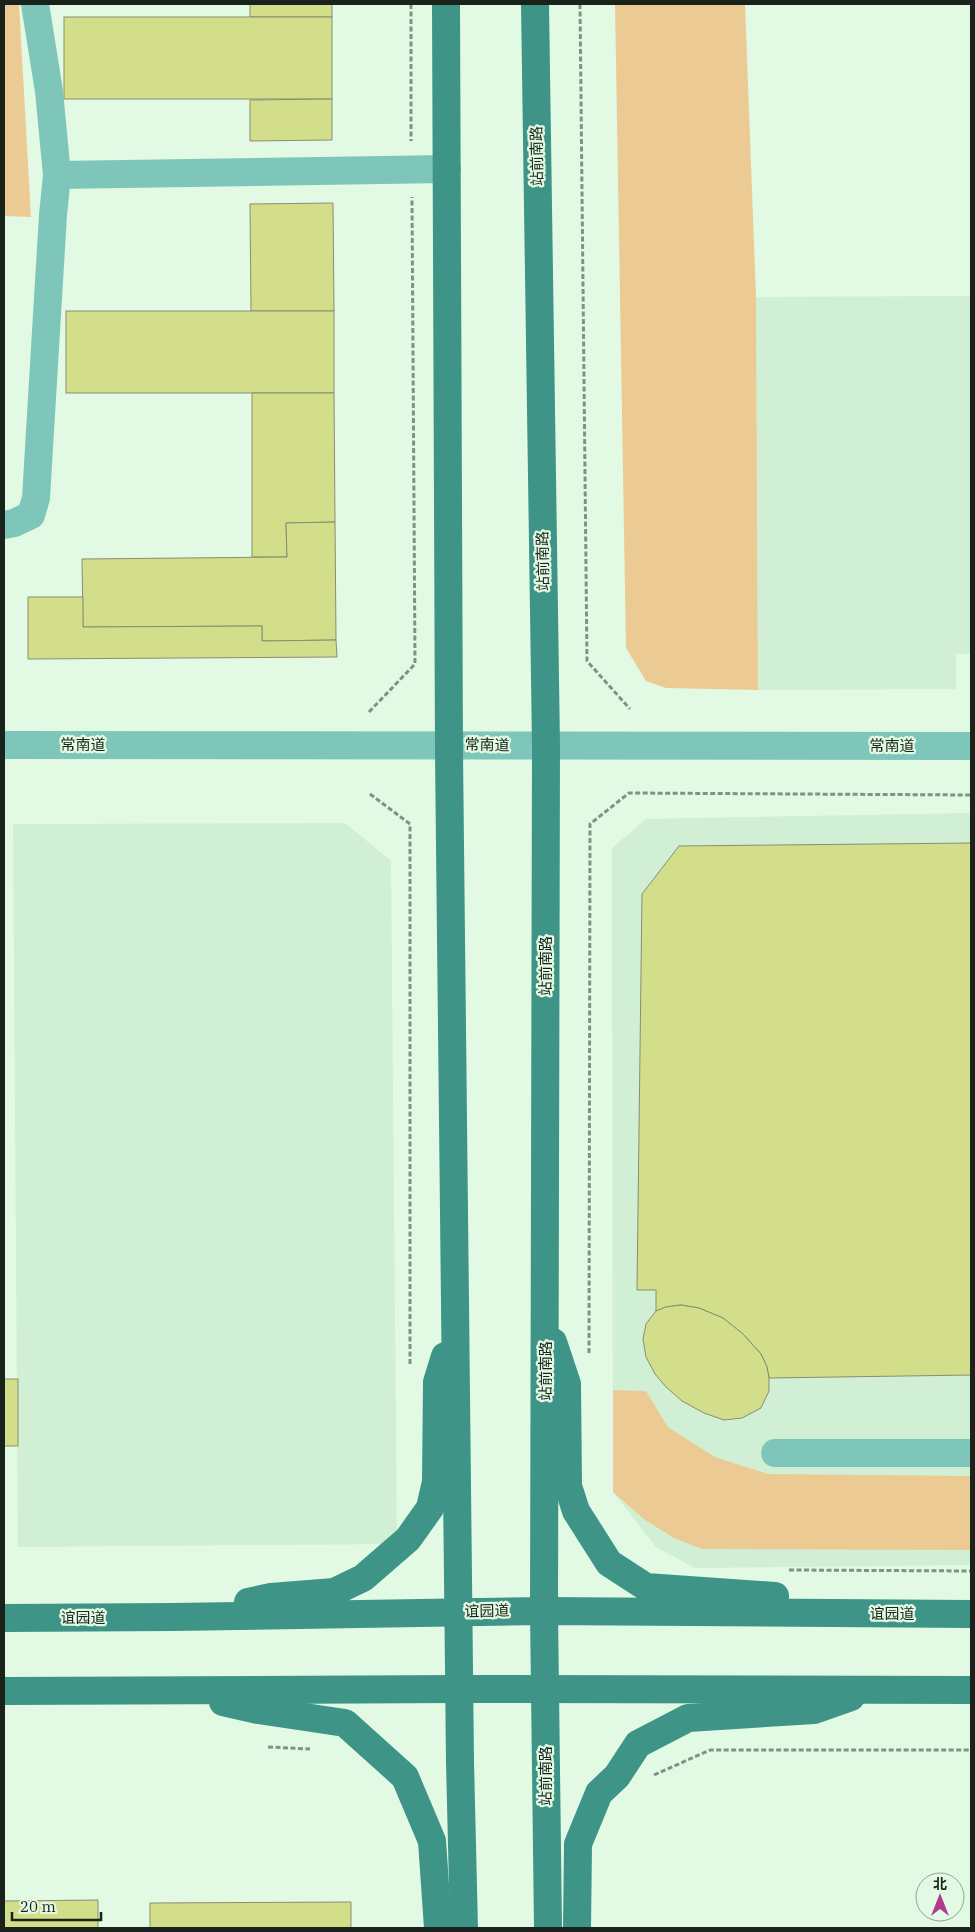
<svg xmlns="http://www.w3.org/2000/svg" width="975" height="1932" viewBox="0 0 975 1932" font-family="'IBM Plex Serif','Noto Sans SC',serif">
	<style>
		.built { fill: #d0efd4 }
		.green { fill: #ebcb93 }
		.building { fill: #d3de8b; stroke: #898d72 }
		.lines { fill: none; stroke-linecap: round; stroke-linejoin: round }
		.path { stroke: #819283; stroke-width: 3; stroke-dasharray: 5 2.5; stroke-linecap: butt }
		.minor { stroke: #7ec6b9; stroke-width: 28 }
		.major { stroke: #3e9487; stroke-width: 28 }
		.labels { text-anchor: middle; stroke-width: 4.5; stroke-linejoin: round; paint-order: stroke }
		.street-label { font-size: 15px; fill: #1a231b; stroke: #e2fae4 }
	</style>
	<rect width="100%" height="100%" fill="#e2fae4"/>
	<g class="built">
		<polygon points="971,296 971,654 956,654 956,689 758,690 756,297"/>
		<polygon points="971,813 971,1565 695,1568 656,1547 613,1492 612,848 646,819"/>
		<polygon points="345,823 391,861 397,1544 18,1547 13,824"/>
	</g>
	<g class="green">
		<polygon points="4,4 19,4 31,217 4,216"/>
		<polygon points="615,4 745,4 756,297 758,690 666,688 646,681 626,648"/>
		<polygon points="613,1390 646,1391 668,1427 715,1457 768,1474 971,1476 971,1550 702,1549 674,1538 645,1520 613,1492"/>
	</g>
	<g class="building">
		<rect x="250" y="4" width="82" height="13"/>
		<rect x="64" y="17" width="268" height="82"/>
		<polygon points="332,99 332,140 250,141 250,100"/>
		<polygon points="333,203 334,311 251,311 250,204"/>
		<rect x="66" y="311" width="268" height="82"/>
		<polygon points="252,393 334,393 335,522 286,523 287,557 252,557"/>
		<polygon points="335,522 336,640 262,641 262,626 83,627 82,559 287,557 286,523"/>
		<polygon points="28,597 83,597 83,627 262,626 262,641 336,640 337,657 28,659"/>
		<polygon points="971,843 971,1375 769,1378 767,1367 761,1354 743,1334 723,1318 699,1308 681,1305 666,1307 656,1311 656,1290 637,1290 642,894 679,846"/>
		<polygon points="681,1305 699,1308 723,1318 743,1334 761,1354 767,1367 769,1378 769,1391 761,1408 742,1418 724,1420 704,1413 682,1401 666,1387 655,1374 646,1357 643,1339 646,1324 656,1311 666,1307"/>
		<rect x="4" y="1379" width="14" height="67"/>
		<polygon points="98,1900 98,1928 4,1928 4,1901"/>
		<polygon points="351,1902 351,1928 150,1928 150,1903"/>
	</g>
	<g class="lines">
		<g class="path">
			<polyline points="411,4 411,141"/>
			<polyline points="580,4 587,661 630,709"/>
			<polyline points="369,712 415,664 412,197"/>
			<polyline points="370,794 410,824 410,1366"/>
			<polyline points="589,1353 590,824 629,793 971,795"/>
			<polyline points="789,1570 971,1571"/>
			<polyline points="268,1747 310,1749"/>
			<polyline points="654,1775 710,1750 971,1750"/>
		</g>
		<g class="minor">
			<polyline points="57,175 447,169"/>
			<polyline points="4,525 14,523 31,515 36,498 53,215 57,175 49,91 35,4"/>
			<polyline points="4,745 971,746"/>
			<polyline points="775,1453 971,1453"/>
		</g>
		<g class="major">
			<polyline points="446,4 449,753 460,1762 464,1928"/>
			<polyline points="535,4 546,746 544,1611 548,1928"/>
			<polyline points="553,1342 567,1384 568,1486 576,1511 609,1563 646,1587 775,1596"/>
			<polyline points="248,1602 271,1597 334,1592 363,1578 408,1539 430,1508 436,1482 437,1382 445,1356"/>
			<polyline points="4,1618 173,1617 544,1611 971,1614"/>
			<polyline points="4,1691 459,1689 971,1690"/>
			<polyline points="223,1702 258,1710 345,1723 405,1777 432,1841 438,1928"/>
			<polyline points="577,1928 578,1844 599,1793 617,1776 638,1744 688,1718 814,1710 851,1697"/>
		</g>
	</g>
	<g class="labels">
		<g class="street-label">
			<text transform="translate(537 156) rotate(-91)" y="5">站前南路</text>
			<text transform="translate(543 561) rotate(-91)" y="5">站前南路</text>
			<text x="83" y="750">常南道</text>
			<text transform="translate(487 745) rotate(1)" y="5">常南道</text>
			<text x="892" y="751">常南道</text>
			<text transform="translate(546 966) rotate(-90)" y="5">站前南路</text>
			<text transform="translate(546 1371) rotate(-90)" y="5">站前南路</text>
			<text transform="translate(487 1611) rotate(-1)" y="5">谊园道</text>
			<text x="892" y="1619">谊园道</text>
			<text x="83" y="1623">谊园道</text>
			<text transform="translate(546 1776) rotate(-90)" y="5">站前南路</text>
		</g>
	</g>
	<rect width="975" height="1932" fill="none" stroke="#1a231b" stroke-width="10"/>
	<g transform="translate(940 1897)"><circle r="24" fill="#e2fae4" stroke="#92a494"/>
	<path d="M0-4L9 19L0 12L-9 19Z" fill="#b23b90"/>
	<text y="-8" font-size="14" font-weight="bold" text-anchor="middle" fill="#1a231b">北</text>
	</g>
	<path d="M12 1912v8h89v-8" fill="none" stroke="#1a231b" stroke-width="2.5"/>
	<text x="20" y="1912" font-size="15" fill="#1a231b" stroke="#e2fae4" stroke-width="4" paint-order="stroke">20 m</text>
</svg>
